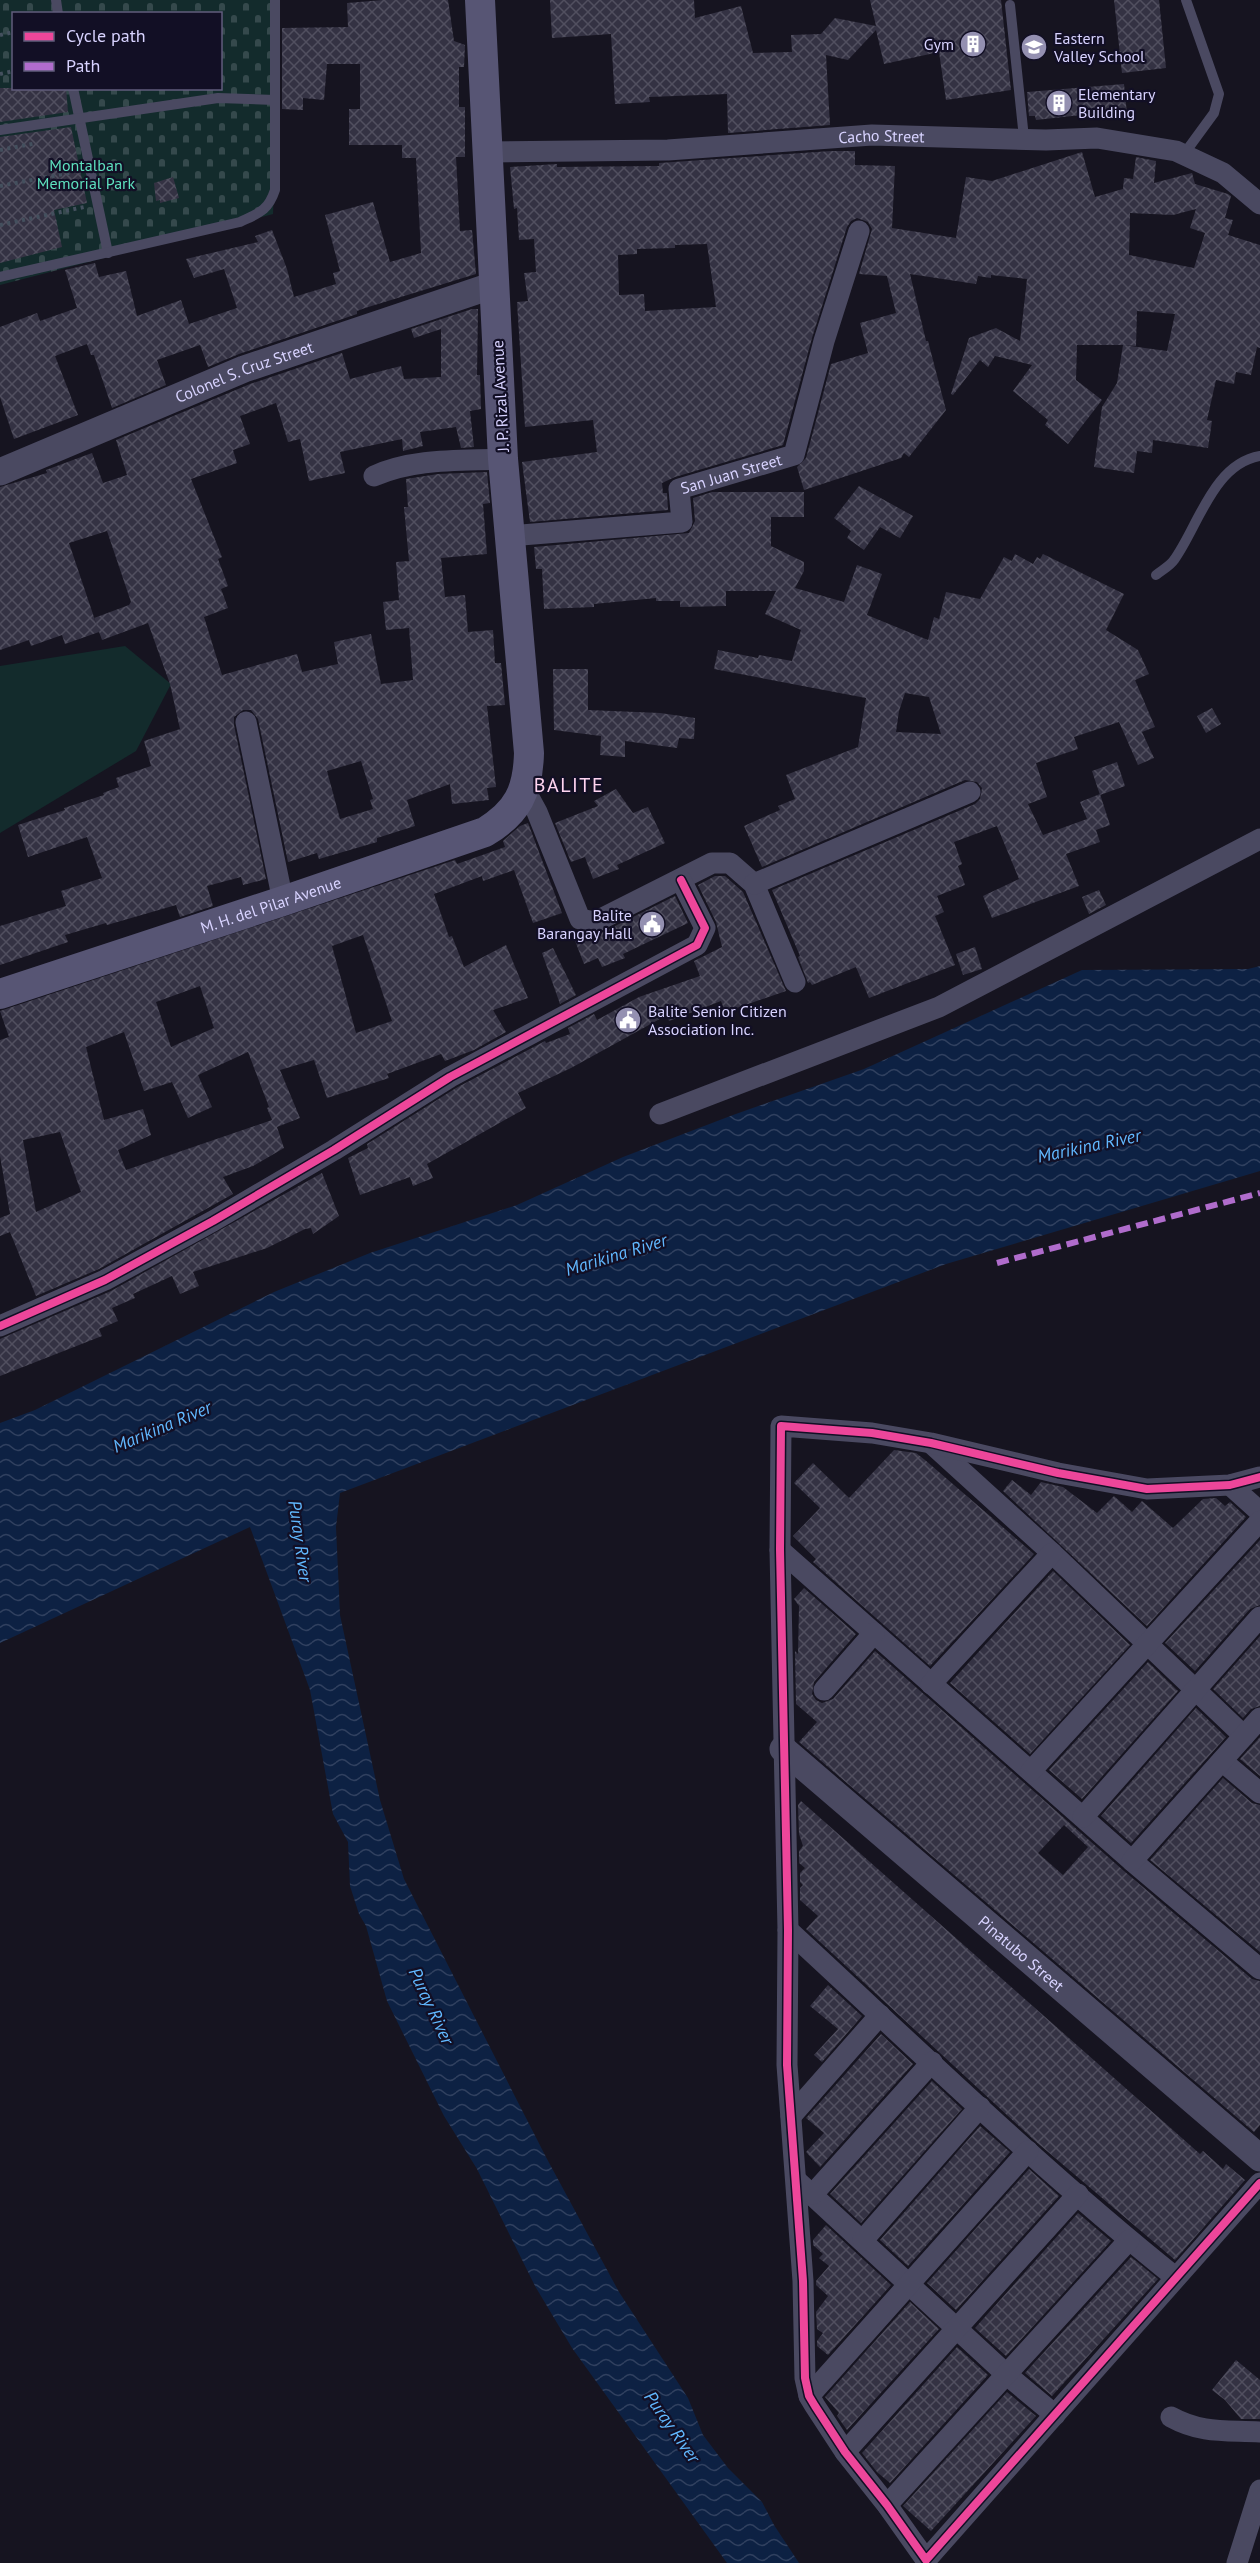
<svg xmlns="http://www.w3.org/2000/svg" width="1260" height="2563" viewBox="0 0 1260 2563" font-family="'PT Sans',sans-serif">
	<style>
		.grass { fill: #132b2c }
		.cemetery { fill: url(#cemetery-stones); fill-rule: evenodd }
		.water { fill: url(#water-waves) }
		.building { fill: url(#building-cross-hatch); fill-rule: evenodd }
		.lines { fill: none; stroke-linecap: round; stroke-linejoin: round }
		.path { stroke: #44505e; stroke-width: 4; stroke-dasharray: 3 4.5; stroke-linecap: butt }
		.service { stroke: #4a4961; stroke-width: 10 }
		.minor { stroke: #4a4961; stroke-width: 21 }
		.tertiary { stroke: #4a4961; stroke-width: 27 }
		.secondary { stroke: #575574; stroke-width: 30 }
		.quiet { stroke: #b06ccc; stroke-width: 6; stroke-dasharray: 12 6; stroke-linecap: butt }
		.cycleway-casing { stroke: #120f25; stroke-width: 11 }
		.cycleway { stroke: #ed469a; stroke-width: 8 }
		.labels { text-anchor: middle; stroke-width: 4.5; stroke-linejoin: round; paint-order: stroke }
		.poi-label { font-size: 16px; fill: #d8d3ff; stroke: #120f25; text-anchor: start }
		.street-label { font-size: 16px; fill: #d8d3ff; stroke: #120f25 }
		.park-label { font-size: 16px; fill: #5ee0be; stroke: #120f25 }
		.water-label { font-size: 18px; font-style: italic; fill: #61b8ff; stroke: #120f25 }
		.quarter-label { font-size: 20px; letter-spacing: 1.5px; fill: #ffd5f0; stroke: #120f25 }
	</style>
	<defs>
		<pattern id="cemetery-stones" width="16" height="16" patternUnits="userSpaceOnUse" patternTransform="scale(1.5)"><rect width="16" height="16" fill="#132b2c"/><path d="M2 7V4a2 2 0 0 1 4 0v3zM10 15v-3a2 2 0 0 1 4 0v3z" fill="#35494c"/></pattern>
		<pattern id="water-waves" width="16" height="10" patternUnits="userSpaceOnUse" patternTransform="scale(1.5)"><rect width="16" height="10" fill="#0d2143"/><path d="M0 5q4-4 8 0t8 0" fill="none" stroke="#30405f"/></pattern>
		<pattern id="building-cross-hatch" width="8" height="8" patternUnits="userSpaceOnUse" patternTransform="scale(1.5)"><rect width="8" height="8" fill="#343243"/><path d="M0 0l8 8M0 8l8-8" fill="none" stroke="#514f5f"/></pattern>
	</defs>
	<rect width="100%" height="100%" fill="#161420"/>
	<polygon class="grass" points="125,646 171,684 136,751 0,833 0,666"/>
	<path class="cemetery" d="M 0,0 L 279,0 L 273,214 L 0,285 ZM 14,14 L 220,14 L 220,88 L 14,88 Z"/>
	<polygon class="water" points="1260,966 1260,1171 946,1264 340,1493 336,1527 340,1615 380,1800 404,1879 547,2159 619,2292 688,2398 703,2435 728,2468 762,2502 774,2525 799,2563 727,2563 572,2348 535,2286 477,2169 444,2116 387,2001 366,1926 359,1914 350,1886 348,1842 333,1814 310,1690 250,1527 0,1643 0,1423 35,1410 274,1292 370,1253 517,1205 623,1157 733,1115 864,1069 1082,970 1248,969"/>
	<g class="building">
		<polygon points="383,0 448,0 454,41 465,45 464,67 459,67 459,107 465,107 465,157 456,157 460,231 472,230 476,274 365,308 357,311 357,314 239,354 208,367 200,345 157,360 166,385 112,408 94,355 91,355 87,344 55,356 78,415 14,439 0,397 0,327 37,313 40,321 77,308 65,270 95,263 99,277 126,271 137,316 181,300 189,324 237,308 224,269 194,278 186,259 258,242 255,236 272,230 287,269 294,297 336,284 333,273 340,271 325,215 373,202 390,262 421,253 416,158 402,158 402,145 349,145 349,109 360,109 360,64 327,64 324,100 303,98 303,110 282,109 282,28 348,27 347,3"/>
		<polygon points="550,0 694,0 695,18 741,6 753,53 792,52 791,35 821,34 835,18 876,26 870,0 1001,0 1011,90 946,100 939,52 884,64 876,30 848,60 826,55 830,125 728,133 727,94 649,97 650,102 615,104 611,34 552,38"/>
		<polygon points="1114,0 1159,0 1166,68 1122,73"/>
		<polygon points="1124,84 1127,114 1090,118 1090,114 1036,120 1035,116 1029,116 1027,92"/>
		<polygon points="0,88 66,88 68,112 0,122"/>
		<polygon points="71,127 87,203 54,210 62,247 0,263 0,137"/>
		<path d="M 831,151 L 855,151 L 855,165 L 895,166 L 892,228 L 956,238 L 966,177 L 992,181 L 1082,152 L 1095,197 L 1123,189 L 1124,178 L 1133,179 L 1136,157 L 1156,161 L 1154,183 L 1192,173 L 1195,184 L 1228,194 L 1231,196 L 1225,218 L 1233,220 L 1228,235 L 1260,245 L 1260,348 L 1257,347 L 1251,375 L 1236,372 L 1234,384 L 1216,380 L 1207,420 L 1212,421 L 1208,448 L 1153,440 L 1152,453 L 1137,451 L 1134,473 L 1094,467 L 1102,407 L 1117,383 L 1123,345 L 1077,345 L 1076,380 L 1102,400 L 1068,444 L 1045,425 L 1048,420 L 1013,391 L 1032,365 L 995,356 L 988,367 L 980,360 L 953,395 L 951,394 L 969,338 L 996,328 L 1020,341 L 1027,279 L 991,275 L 991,278 L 978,276 L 976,284 L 910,274 L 926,341 L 928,341 L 946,410 L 909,457 L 904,453 L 901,458 L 804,490 L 797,467 L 806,458 L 831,364 L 868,353 L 860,323 L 896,313 L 887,276 L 859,274 L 872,229 L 868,222 L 857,218 L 851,221 L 847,227 L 812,338 L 783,445 L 675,477 L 662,483 L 663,493 L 667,493 L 668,510 L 530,522 L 522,462 L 597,452 L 593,420 L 525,427 L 517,302 L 528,301 L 524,273 L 536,272 L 534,239 L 519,240 L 517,208 L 514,209 L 510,167 L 557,164 L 557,167 L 659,166 L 659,163 ZM 1196,209 L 1190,228 L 1205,233 L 1194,268 L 1129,255 L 1130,213 L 1173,215 ZM 707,244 L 716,307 L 645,311 L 644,294 L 619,295 L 618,255 L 637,254 L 637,249 L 675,248 L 675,245 ZM 1137,311 L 1175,314 L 1167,351 L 1123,345 L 1136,346 Z"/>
		<polygon points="173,177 179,198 160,203 160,200 156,201 154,183"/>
		<path d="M 472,309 L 478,309 L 477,375 L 480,375 L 481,409 L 470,411 L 474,447 L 461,448 L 456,427 L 420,432 L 423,446 L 403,451 L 402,439 L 340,452 L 345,473 L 309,481 L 300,439 L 288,442 L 276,403 L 240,416 L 250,444 L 233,450 L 237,463 L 191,479 L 222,557 L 218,559 L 228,586 L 221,589 L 228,608 L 204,617 L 222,675 L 297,654 L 302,672 L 338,664 L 334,642 L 371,634 L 381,684 L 413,680 L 409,628 L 386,630 L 383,602 L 399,600 L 396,562 L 409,561 L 404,507 L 408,507 L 406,479 L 438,474 L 487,472 L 490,503 L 483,504 L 487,554 L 441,558 L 445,597 L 465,595 L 468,632 L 493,630 L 495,663 L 501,663 L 505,705 L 487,706 L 496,787 L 487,788 L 489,800 L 452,804 L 450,784 L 407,800 L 415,826 L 377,838 L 377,842 L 319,859 L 317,853 L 288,862 L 258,719 L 251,710 L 243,710 L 234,717 L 234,725 L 266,879 L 243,885 L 241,877 L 207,886 L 213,906 L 180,917 L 176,905 L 107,925 L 106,923 L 65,935 L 68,942 L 0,965 L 0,926 L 66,906 L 61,891 L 102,878 L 87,837 L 28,857 L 18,825 L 65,810 L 64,808 L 104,795 L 103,793 L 119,787 L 116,778 L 151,766 L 144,741 L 180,729 L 170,684 L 148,623 L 102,640 L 94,618 L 129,605 L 131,602 L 107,531 L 69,543 L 99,632 L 65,644 L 62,635 L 31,646 L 29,640 L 0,650 L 0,487 L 47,473 L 46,470 L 92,453 L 103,483 L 127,475 L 116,440 L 250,384 L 342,353 L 350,379 L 401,366 L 404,379 L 441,377 L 441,329 L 414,338 L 411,329 ZM 361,761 L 373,799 L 370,800 L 373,809 L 340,819 L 327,771 Z"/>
		<polygon points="859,486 913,516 900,538 880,527 864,550 847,538 851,531 834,518"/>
		<path d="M 712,492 L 804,492 L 804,517 L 771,517 L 771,546 L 804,562 L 804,571 L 795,588 L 844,602 L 857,565 L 882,574 L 867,615 L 928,640 L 934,617 L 939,619 L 946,592 L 980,599 L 1004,557 L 1012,561 L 1015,554 L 1033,564 L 1037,557 L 1040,559 L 1043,554 L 1124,594 L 1106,630 L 1138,650 L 1149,674 L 1135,680 L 1155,727 L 1142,732 L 1154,758 L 1138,765 L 1119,722 L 1074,737 L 1078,749 L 1036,763 L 1047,797 L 1028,804 L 1043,835 L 1087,819 L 1080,802 L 1100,794 L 1110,825 L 1096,830 L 1100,842 L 1066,854 L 1079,886 L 992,918 L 983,896 L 1019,879 L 997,826 L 954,842 L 962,864 L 958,866 L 965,885 L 937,896 L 944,912 L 935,916 L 955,965 L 869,998 L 856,967 L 812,985 L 810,982 L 808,983 L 798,957 L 800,956 L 772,890 L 975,804 L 980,799 L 982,788 L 977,782 L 965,780 L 762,867 L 744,826 L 780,810 L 778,806 L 795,799 L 786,775 L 858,747 L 866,698 L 714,669 L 718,650 L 758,658 L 759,655 L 792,661 L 801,630 L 765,614 L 776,591 L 726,591 L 726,606 L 680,607 L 680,601 L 656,601 L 656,598 L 594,604 L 594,607 L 544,609 L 542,569 L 536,569 L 534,547 L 689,533 L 695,521 L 693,498 ZM 905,693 L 929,697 L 941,734 L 896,732 L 899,711 Z"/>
		<polygon points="553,669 588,669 588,710 660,713 695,718 694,739 679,738 677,748 625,741 625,757 600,755 601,736 554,730"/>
		<polygon points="1212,708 1221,724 1206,733 1197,716"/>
		<polygon points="1117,762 1125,786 1100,795 1092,771"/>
		<polygon points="616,789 633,813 648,807 665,843 617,865 619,869 593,879 585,857 571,862 555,823 598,806 594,801"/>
		<path d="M 528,823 L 562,913 L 533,923 L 514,870 L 483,881 L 482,876 L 434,894 L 449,937 L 452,936 L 464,967 L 506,945 L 528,998 L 493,1010 L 506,1032 L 474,1050 L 445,1061 L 441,1054 L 387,1074 L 389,1078 L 327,1098 L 314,1060 L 280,1070 L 300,1118 L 277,1127 L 284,1148 L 253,1166 L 223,1177 L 233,1194 L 99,1269 L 36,1296 L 10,1232 L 0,1236 L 0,1218 L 10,1214 L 0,1156 L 0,1040 L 9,1037 L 0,1011 L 455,860 L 457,864 L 505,847 L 503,841 L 520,826 ZM 363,935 L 392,1021 L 356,1033 L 332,946 ZM 200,986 L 214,1028 L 171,1047 L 156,1002 ZM 124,1032 L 144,1091 L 172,1082 L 188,1118 L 212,1107 L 198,1075 L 248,1052 L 269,1107 L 267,1108 L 272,1120 L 126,1170 L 118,1150 L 151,1135 L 143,1109 L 104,1120 L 86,1047 ZM 60,1132 L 81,1192 L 36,1212 L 23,1140 Z"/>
		<polygon points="715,876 725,876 743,892 786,991 725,1012 721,1001 669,1021 667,1015 571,1068 518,1093 526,1108 427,1164 433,1178 413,1186 410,1177 360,1195 348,1158 368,1148 367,1144 456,1088 545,1041 546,1043 570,1034 568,1028 594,1014 597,1020 639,997 700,976 694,961 722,947 716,922 698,885"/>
		<polygon points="1099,890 1106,905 1089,914 1082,897"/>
		<polygon points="675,896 688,923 623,954 625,958 602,967 598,958 584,964 572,933 577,931 592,934 601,933"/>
		<polygon points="975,947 982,969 963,975 956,954"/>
		<polygon points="553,948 576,995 560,1004 542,953"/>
		<polygon points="322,1173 339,1216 313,1234 311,1228 305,1229 267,1248 193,1272 199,1286 180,1294 172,1276 133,1294 135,1298 112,1308 118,1321 99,1329 102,1336 0,1376 0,1339 111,1291"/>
		<polygon points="894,1450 916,1453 925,1460 1034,1554 930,1666 813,1562 816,1559 793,1536 820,1508 794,1483 813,1463 849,1498"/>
		<polygon points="1012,1480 1031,1495 1041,1482 1063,1487 1097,1513 1114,1496 1132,1512 1142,1501 1173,1528 1203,1499 1216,1498 1225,1506 1230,1502 1246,1517 1147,1626 1003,1491"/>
		<polygon points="1260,1540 1260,1605 1250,1609 1195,1671 1165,1643"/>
		<polygon points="1053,1571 1130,1645 1030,1754 950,1683"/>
		<path d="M 804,1588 L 856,1634 L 814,1682 L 812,1694 L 816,1700 L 822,1703 L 833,1699 L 875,1651 L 1124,1871 L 1252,1979 L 1260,1981 L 1260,2125 L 1254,2132 L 799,1742 L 817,1722 L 796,1704 L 795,1651 L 798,1654 L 799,1606 L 794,1599 ZM 1064,1825 L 1088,1847 L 1063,1875 L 1038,1853 Z"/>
		<polygon points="1260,1636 1260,1706 1251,1709 1243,1718 1213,1689"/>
		<polygon points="1148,1662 1178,1691 1082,1799 1049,1770"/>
		<polygon points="1196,1708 1226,1737 1131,1843 1101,1816"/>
		<polygon points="1260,1737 1260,1776 1240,1759"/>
		<polygon points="1223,1778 1252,1803 1260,1805 1260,1952 1150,1860"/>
		<polygon points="801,1801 1200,2154 1203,2151 1223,2169 1226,2164 1245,2180 1175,2260 1034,2140 806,1929 818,1916 800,1900 800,1888 803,1885 800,1882 800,1873 805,1868 799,1863 799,1851 803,1846 799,1834 798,1805"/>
		<polygon points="828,1985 862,2016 822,2062 814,2055 838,2029 810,2006"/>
		<polygon points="881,2034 913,2064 820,2167 806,2152 824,2133 806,2118"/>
		<polygon points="932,2081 962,2109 861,2223 830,2194"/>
		<polygon points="980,2126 1010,2152 908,2266 880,2240"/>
		<polygon points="1029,2169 1059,2196 956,2310 927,2283"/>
		<polygon points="1078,2213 1111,2241 1006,2356 975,2328"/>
		<polygon points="826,2225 891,2285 828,2355 817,2346 817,2341 823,2333 817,2329 816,2312 828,2296 816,2285 816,2281 829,2266 819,2258 823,2254 813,2245 813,2240"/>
		<polygon points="1131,2257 1158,2279 1052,2396 1025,2373"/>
		<polygon points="910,2302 939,2329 847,2430 837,2416 839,2413 825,2397"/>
		<polygon points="957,2347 988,2375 890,2483 877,2472 862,2453"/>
		<polygon points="1236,2360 1260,2380 1260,2419 1241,2419 1225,2400 1212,2390"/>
		<polygon points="1007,2392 1036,2416 931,2531 903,2506"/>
	</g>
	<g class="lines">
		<g class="path">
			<polyline points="0,35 14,32"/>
			<polyline points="0,74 14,71"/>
			<polyline points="0,150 37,143"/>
			<polyline points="0,186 74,172"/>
			<polyline points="0,225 84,207"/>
		</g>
		<g class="service">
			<polyline points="56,0 58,14"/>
			<polyline points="1010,5 1024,138"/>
			<polyline points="73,88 108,253"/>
			<polyline points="0,130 218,98 275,100"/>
			<polyline points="1184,154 1214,113 1219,94 1186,0"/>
			<path d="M 0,277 L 240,222 C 259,213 268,211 275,190 L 275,0"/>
			<path d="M 1156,575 C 1162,570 1170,566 1174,560 C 1198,527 1213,464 1260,456"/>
		</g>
		<g class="minor">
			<path id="s1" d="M 488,152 L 668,150 L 872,135 L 1046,140 L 1097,138 L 1176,151 L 1223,173 L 1260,204"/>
			<path d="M 374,476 C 414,458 460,461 503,459"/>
			<path id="s2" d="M 509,536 L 682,522 L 679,489 L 794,455 L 824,341 L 859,231"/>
			<polyline points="246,722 283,901"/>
			<polyline points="525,790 537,812 580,919 595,922 712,863 730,863 754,884 795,982"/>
			<polyline points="754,884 970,792"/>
			<polyline points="660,1114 939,1007 1260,839"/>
			<polyline points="0,1326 105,1280 213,1221 334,1150 450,1077 697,945 705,928 681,880"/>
			<polyline points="933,1445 1052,1553 1244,1736"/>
			<polyline points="1260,1477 1230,1485 1147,1489 1058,1473 931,1443 872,1433 781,1426 780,1550 788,1930 787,2065 803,2281 805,2378 809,2396 815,2406 845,2452 887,2505 926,2560 1260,2183"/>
			<polyline points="1230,1485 1260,1512"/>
			<polyline points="780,1550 1132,1861 1260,1969"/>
			<polyline points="931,1684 1052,1553"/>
			<polyline points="824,1690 874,1633"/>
			<polyline points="1222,1761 1260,1793"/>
			<polyline points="1031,1771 1260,1521"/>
			<polyline points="1083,1817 1260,1617"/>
			<polyline points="1132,1861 1260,1718"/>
			<path d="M 788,1930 C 915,2047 1040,2169 1175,2277"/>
			<polyline points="791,2116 880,2015"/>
			<polyline points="797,2181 1007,2375 1055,2415"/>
			<polyline points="813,2194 932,2062"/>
			<polyline points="863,2240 980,2107"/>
			<polyline points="809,2396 1028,2151"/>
			<path d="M 1171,2417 C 1202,2434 1226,2430 1260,2432"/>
			<polyline points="845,2452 1078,2194"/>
			<polyline points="887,2505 1129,2240"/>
			<polyline points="1237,2563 1260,2490"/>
		</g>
		<g class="tertiary">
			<path id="s3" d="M 0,472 L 244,369 L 494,285"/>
			<path id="s4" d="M 783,1749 L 1260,2158"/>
		</g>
		<path class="secondary" id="s5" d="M 0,994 L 283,901 L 485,832 C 518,812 528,791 529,753 L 503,459 L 480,0"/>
		<polyline class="quiet" points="997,1263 1260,1193"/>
		<defs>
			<g id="cycleway">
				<polyline points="0,1326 105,1280 213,1221 334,1150 450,1077 697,945 705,928 681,880"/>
				<polyline points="1260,1477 1230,1485 1147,1489 1058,1473 931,1443 872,1433 781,1426 780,1550 788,1930 787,2065 803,2281 805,2378 809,2396 815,2406 845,2452 887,2505 926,2560 1260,2183"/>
			</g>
		</defs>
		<use href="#cycleway" class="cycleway-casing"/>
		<use href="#cycleway" class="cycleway"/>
	</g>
	<defs>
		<symbol id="building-disc" viewBox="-11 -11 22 22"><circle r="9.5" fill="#9490b1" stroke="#120f25"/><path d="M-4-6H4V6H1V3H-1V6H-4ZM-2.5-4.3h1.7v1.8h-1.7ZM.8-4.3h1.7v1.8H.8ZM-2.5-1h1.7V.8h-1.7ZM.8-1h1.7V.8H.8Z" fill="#fff"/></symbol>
		<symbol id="school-disc" viewBox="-11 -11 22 22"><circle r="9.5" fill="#9490b1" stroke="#120f25"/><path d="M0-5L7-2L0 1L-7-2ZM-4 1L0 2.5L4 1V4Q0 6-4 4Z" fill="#fff"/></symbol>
		<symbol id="civic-disc" viewBox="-11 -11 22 22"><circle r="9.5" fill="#9490b1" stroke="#120f25"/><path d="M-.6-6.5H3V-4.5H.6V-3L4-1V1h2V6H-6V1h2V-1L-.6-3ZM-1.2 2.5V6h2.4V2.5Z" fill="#fff"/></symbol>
	</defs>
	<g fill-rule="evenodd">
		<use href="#building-disc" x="958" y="29" width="30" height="30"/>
		<use href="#school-disc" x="1019" y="32" width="30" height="30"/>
		<use href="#building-disc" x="1044" y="88" width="30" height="30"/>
		<use href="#civic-disc" x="637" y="909" width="30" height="30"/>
		<use href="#civic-disc" x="613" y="1005" width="30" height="30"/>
	</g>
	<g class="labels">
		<g class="poi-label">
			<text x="1054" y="44">Eastern<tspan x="1054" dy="18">Valley School</tspan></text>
			<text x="954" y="50" text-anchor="end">Gym</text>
			<text x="1078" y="100">Elementary<tspan x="1078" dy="18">Building</tspan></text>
			<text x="632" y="921" text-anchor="end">Balite<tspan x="632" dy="18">Barangay Hall</tspan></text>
			<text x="648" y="1017">Balite Senior Citizen<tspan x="648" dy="18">Association Inc.</tspan></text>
		</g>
		<g class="street-label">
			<text dy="6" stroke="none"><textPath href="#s1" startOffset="394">Cacho Street</textPath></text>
			<text dy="6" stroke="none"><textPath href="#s3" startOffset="264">Colonel S. Cruz Street</textPath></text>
			<text transform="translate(500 396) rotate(-93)" y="6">J. P. Rizal Avenue</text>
			<text dy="6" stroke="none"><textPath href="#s2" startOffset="261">San Juan Street</textPath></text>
			<text dy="6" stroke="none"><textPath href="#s5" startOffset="285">M. H. del Pilar Avenue</textPath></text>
			<text dy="6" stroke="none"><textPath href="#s4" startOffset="314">Pinatubo Street</textPath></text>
		</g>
		<g class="park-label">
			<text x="86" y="171">Montalban<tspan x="86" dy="18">Memorial Park</tspan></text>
		</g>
		<g class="water-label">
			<text transform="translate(1089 1146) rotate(-12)" y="6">Marikina River</text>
			<text transform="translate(616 1255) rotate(-17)" y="6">Marikina River</text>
			<text transform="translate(162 1427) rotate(-23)" y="6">Marikina River</text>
			<text transform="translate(300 1541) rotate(82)" y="6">Puray River</text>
			<text transform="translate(431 2006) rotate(65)" y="6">Puray River</text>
			<text transform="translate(672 2427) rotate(55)" y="6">Puray River</text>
		</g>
		<g class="quarter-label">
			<text x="569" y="792">BALITE</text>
		</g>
	</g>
	<rect x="12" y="12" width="210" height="78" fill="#120f25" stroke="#615d7c" stroke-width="1.5"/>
	<rect x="24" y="32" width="30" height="9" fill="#ed469a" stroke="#615d7c" stroke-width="1.5"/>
	<text x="66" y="42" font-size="18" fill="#d8d3ff">Cycle path</text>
	<rect x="24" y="62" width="30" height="9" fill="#b06ccc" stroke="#615d7c" stroke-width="1.5"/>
	<text x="66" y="72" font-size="18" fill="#d8d3ff">Path</text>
</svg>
